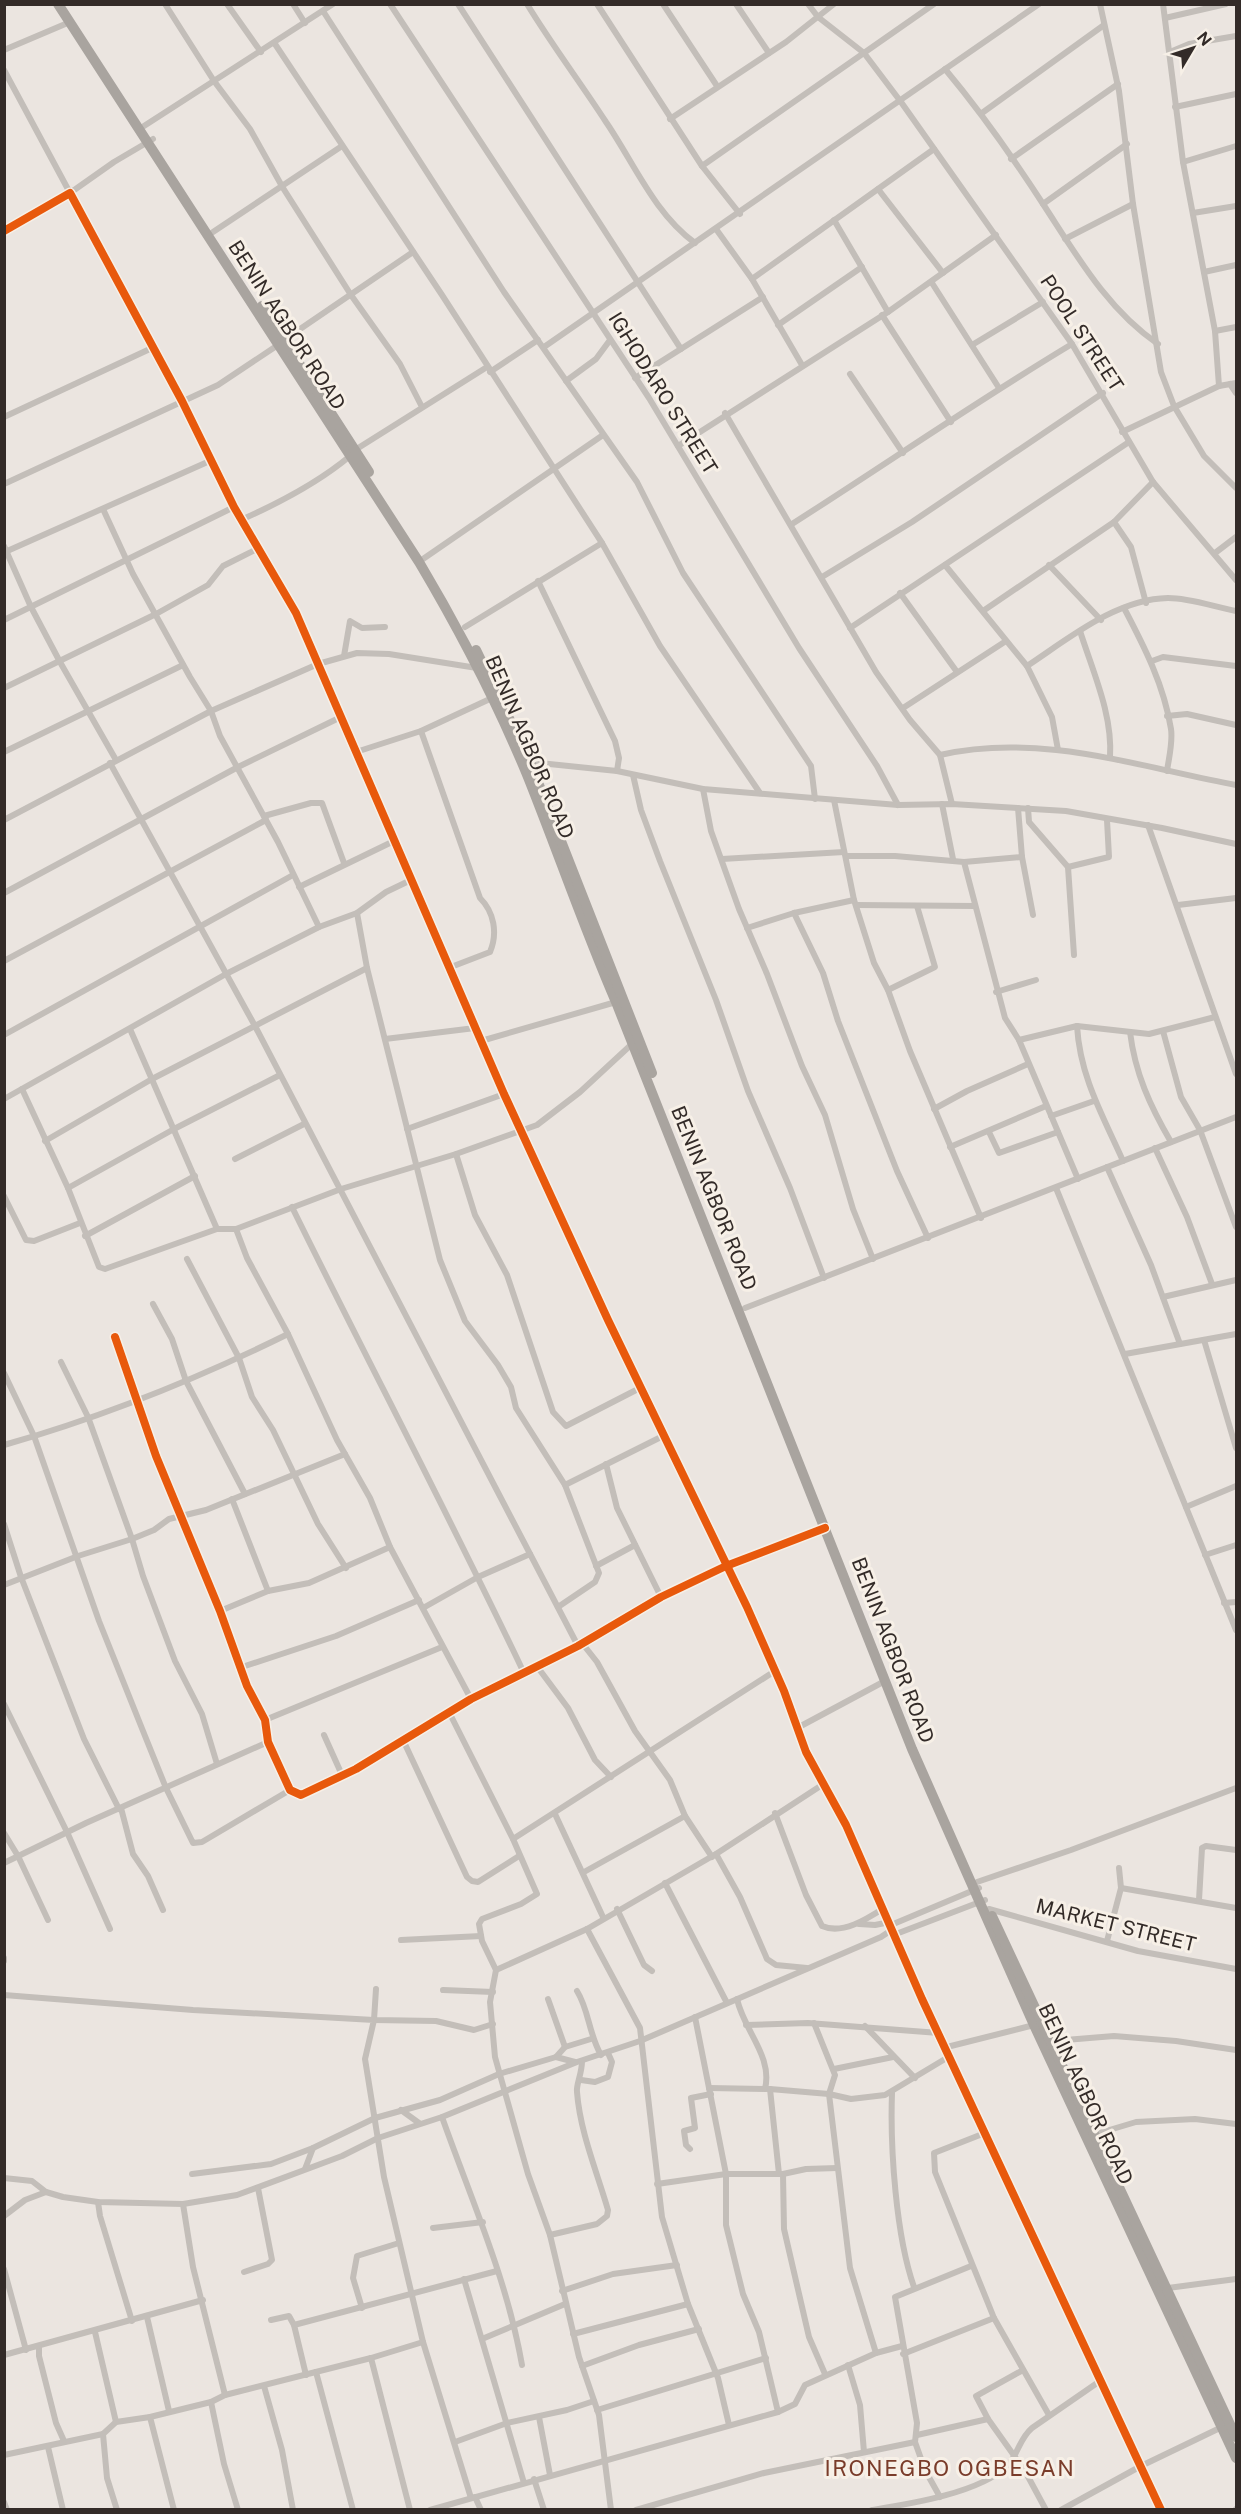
<svg xmlns="http://www.w3.org/2000/svg" width="1241" height="2514" viewBox="0 0 1241 2514" font-family="'Public Sans',sans-serif">
	<style>
		.lines { fill: none; stroke-linecap: round; stroke-linejoin: round }
		.street { stroke: #c3beb9; stroke-width: 6 }
		.highway { stroke: #a9a49f; stroke-width: 10 }
		.cycleway-casing { stroke: #f7f0e7; stroke-width: 11 }
		.cycleway { stroke: #e8590c; stroke-width: 8 }
		.labels { text-anchor: middle; stroke-width: 6; stroke-linejoin: round; paint-order: stroke }
		.street-label { font-size: 20px; fill: #332b28; stroke: #f7f0e7 }
		.quarter-label { font-size: 22px; letter-spacing: 1.5px; fill: #7a3c2a; stroke: #f7f0e7 }
	</style>
	<rect width="100%" height="100%" fill="#ebe5e0"/>
	<g class="lines">
		<g class="street">
			<polyline points="165,4 214,81 250,129 283,188 351,295 400,364 422,407"/>
			<polyline points="227,4 261,52"/>
			<polyline points="293,4 305,23"/>
			<polyline points="390,4 649,398 799,648 877,766 898,805"/>
			<polyline points="458,4 681,349"/>
			<path d="M 527,4 C 552,45 580,82 606,122 C 634,163 654,213 695,243"/>
			<polyline points="597,4 702,166 740,214"/>
			<polyline points="663,4 717,86"/>
			<polyline points="736,4 769,53"/>
			<polyline points="808,4 818,17 864,53 901,102 1072,344 1153,482 1236,580"/>
			<polyline points="1100,4 1119,91 1133,204 1161,372 1174,406 1204,456 1236,488"/>
			<polyline points="1163,4 1183,162 1215,331 1219,386"/>
			<polyline points="323,11 504,292 637,482 683,573 811,766 815,799"/>
			<polyline points="1165,18 1226,4"/>
			<polyline points="275,44 442,295 602,543 660,646 760,793"/>
			<polyline points="4,50 70,22"/>
			<polyline points="1170,52 1189,44 1236,36"/>
			<path d="M 945,69 C 981,112 1014,159 1045,207 C 1077,256 1108,310 1158,344"/>
			<polyline points="4,70 70,193 114,162 153,139"/>
			<polyline points="1175,107 1236,94"/>
			<polyline points="982,113 1104,25"/>
			<polyline points="670,119 786,42 834,4"/>
			<polyline points="144,126 333,4"/>
			<polyline points="1011,159 1118,84"/>
			<polyline points="1183,162 1236,146"/>
			<polyline points="702,166 934,4"/>
			<polyline points="878,189 943,273"/>
			<polyline points="1043,204 1127,144"/>
			<polyline points="1193,213 1236,206"/>
			<polyline points="834,220 888,312"/>
			<polyline points="716,229 752,279 802,365"/>
			<polyline points="4,231 70,193 182,401 234,507 296,613 504,1094 608,1320 747,1607 784,1691 806,1752 846,1825 922,1999 1161,2510"/>
			<polyline points="213,232 342,146"/>
			<polyline points="1065,239 1133,204"/>
			<polyline points="1204,272 1236,265"/>
			<polyline points="752,279 934,149"/>
			<polyline points="932,283 999,388"/>
			<polyline points="882,315 951,422"/>
			<polyline points="778,325 862,267"/>
			<polyline points="1215,331 1236,327"/>
			<polyline points="284,340 413,252"/>
			<polyline points="972,345 1043,302"/>
			<polyline points="544,347 1039,4"/>
			<polyline points="490,372 538,340"/>
			<polyline points="850,374 903,453"/>
			<polyline points="635,378 763,297"/>
			<polyline points="566,381 596,359 610,340"/>
			<polyline points="1230,384 1236,393"/>
			<polyline points="725,413 876,672 910,720 940,755 952,804"/>
			<polyline points="4,417 152,348"/>
			<polyline points="1122,432 1219,386 1236,383"/>
			<polyline points="678,446 888,312 996,235"/>
			<polyline points="355,450 487,367"/>
			<polyline points="4,484 218,385 278,345"/>
			<polyline points="103,509 133,574 190,677 211,711 220,736 278,842 319,927"/>
			<path d="M 243,519 C 281,502 318,483 350,456"/>
			<polyline points="1114,522 1131,547 1146,603"/>
			<path d="M 792,524 C 886,464 977,401 1072,344"/>
			<polyline points="4,546 31,607 60,662 116,760"/>
			<polyline points="5,552 212,460"/>
			<polyline points="1215,553 1236,537"/>
			<polyline points="423,559 603,435"/>
			<polyline points="945,565 1027,666 1052,717 1058,750"/>
			<polyline points="1049,565 1101,620"/>
			<polyline points="822,577 912,522 1103,393"/>
			<polyline points="538,581 615,741 619,758 617,771"/>
			<polyline points="900,593 957,672"/>
			<path d="M 1124,608 C 1144,646 1164,685 1171,729 C 1173,742 1169,757 1167,771"/>
			<polyline points="983,611 1114,522 1153,482"/>
			<polyline points="4,620 234,507"/>
			<polyline points="465,627 602,543"/>
			<polyline points="850,628 1129,442"/>
			<path d="M 1080,631 C 1093,672 1113,715 1110,758"/>
			<polyline points="344,656 350,621 362,628 385,627"/>
			<polyline points="1152,661 1163,657 1236,666"/>
			<path d="M 1027,666 C 1068,639 1116,599 1168,598 C 1191,598 1214,607 1236,611"/>
			<polyline points="4,688 156,614 208,585 223,566 259,548"/>
			<polyline points="903,708 1006,641"/>
			<polyline points="1167,716 1187,714 1236,725"/>
			<path d="M 421,731 L 480,898 C 494,912 498,933 490,952 L 451,967"/>
			<polyline points="4,752 183,665"/>
			<polyline points="356,752 421,731 492,698"/>
			<path d="M 940,755 C 1040,732 1139,767 1236,785"/>
			<polyline points="530,762 617,771 703,789 898,805 952,804 1066,811 1162,828 1236,844"/>
			<polyline points="110,763 255,1026 578,1646"/>
			<polyline points="633,775 641,810 660,861 716,1000 748,1091 790,1188 824,1278"/>
			<polyline points="703,789 711,831 739,909 767,974 802,1066 825,1115 853,1209 873,1259"/>
			<polyline points="834,800 854,900 874,963 888,990 910,1051 981,1218"/>
			<polyline points="942,804 953,859"/>
			<polyline points="1018,808 1022,857 1033,915"/>
			<polyline points="1028,808 1029,822 1068,867 1074,955"/>
			<polyline points="264,816 311,803 322,803 344,863"/>
			<polyline points="4,820 211,711 318,664 357,653 389,654 477,668"/>
			<polyline points="1148,825 1236,1074"/>
			<polyline points="846,856 895,856 964,862 1005,1018 1019,1040 1078,1179"/>
			<polyline points="722,859 844,852"/>
			<polyline points="964,862 1022,857"/>
			<polyline points="1068,867 1109,857 1107,820"/>
			<polyline points="299,887 394,841"/>
			<polyline points="4,893 238,767 341,717"/>
			<polyline points="856,905 975,906"/>
			<polyline points="1178,905 1236,898"/>
			<polyline points="357,913 367,968 440,1260 465,1321 498,1365 511,1387 516,1408 565,1485 599,1573 595,1582 558,1607"/>
			<polyline points="794,913 823,973 838,1021 897,1171 928,1238"/>
			<polyline points="747,928 794,913 854,900"/>
			<polyline points="4,961 266,820"/>
			<polyline points="888,990 935,967 917,906"/>
			<polyline points="996,992 1036,980"/>
			<path d="M 1077,1026 C 1080,1077 1103,1116 1123,1161"/>
			<polyline points="130,1029 217,1229"/>
			<polyline points="1163,1031 1181,1097 1200,1130 1236,1227"/>
			<path d="M 1130,1032 C 1135,1073 1150,1106 1171,1142"/>
			<polyline points="4,1035 293,875"/>
			<polyline points="385,1039 475,1028"/>
			<polyline points="1019,1040 1077,1026 1149,1034 1215,1017"/>
			<polyline points="481,1041 616,1002"/>
			<polyline points="22,1089 68,1188 99,1267 105,1269 217,1229 236,1229 341,1189 456,1154 537,1125 580,1092 633,1043"/>
			<polyline points="4,1099 226,974 319,927 357,913 386,892 411,880"/>
			<polyline points="934,1109 967,1091 1028,1064"/>
			<polyline points="1051,1116 1094,1101"/>
			<polyline points="407,1129 504,1094"/>
			<polyline points="989,1132 999,1153 1058,1132"/>
			<polyline points="45,1141 152,1079 367,968"/>
			<polyline points="950,1147 1046,1106"/>
			<polyline points="1155,1148 1187,1217 1212,1284"/>
			<polyline points="456,1154 475,1215 507,1275 553,1412 566,1426 640,1388"/>
			<polyline points="235,1159 304,1124"/>
			<polyline points="1107,1167 1151,1265 1180,1344"/>
			<polyline points="68,1188 174,1129 280,1075"/>
			<polyline points="1056,1188 1236,1630"/>
			<polyline points="4,1196 26,1240 34,1241 80,1223"/>
			<path d="M 292,1207 C 368,1362 449,1515 523,1671"/>
			<polyline points="236,1229 247,1258 288,1334 337,1440 370,1498 390,1547 471,1699"/>
			<polyline points="85,1236 195,1176"/>
			<polyline points="187,1259 239,1358 252,1397 273,1430 318,1524 346,1568"/>
			<polyline points="1163,1297 1236,1280"/>
			<polyline points="153,1304 172,1339 186,1381 245,1494"/>
			<polyline points="745,1308 1236,1117"/>
			<polyline points="115,1337 156,1456 220,1611 247,1686 265,1720 268,1742 290,1790 301,1795 356,1769 471,1699 578,1646 661,1597 726,1566 825,1528"/>
			<polyline points="1204,1340 1236,1448"/>
			<polyline points="1125,1354 1236,1334"/>
			<polyline points="61,1362 88,1417 132,1539 143,1576 175,1661 202,1714 217,1764"/>
			<polyline points="4,1373 34,1436 99,1621 143,1731 166,1788 193,1843 202,1842 290,1790"/>
			<path d="M 4,1445 C 102,1417 197,1379 288,1334"/>
			<polyline points="606,1464 617,1508 661,1597"/>
			<polyline points="565,1485 663,1436"/>
			<polyline points="232,1499 268,1591"/>
			<polyline points="1186,1507 1236,1486"/>
			<polyline points="4,1524 21,1577 84,1739 119,1809"/>
			<polyline points="1205,1555 1236,1545"/>
			<polyline points="596,1566 635,1545"/>
			<polyline points="4,1585 78,1556 132,1539 154,1530 169,1519 206,1510 345,1454"/>
			<polyline points="1224,1603 1236,1602"/>
			<polyline points="423,1608 478,1577 530,1554"/>
			<polyline points="220,1611 268,1591 309,1583 390,1547"/>
			<polyline points="582,1643 597,1662 635,1731 670,1780 685,1816 712,1857"/>
			<polyline points="536,1665 568,1708 595,1760 611,1777"/>
			<polyline points="242,1667 336,1636 419,1600"/>
			<polyline points="4,1704 67,1832 110,1929"/>
			<polyline points="449,1712 513,1839 537,1894 521,1904 482,1919 479,1924 482,1941 496,1970 490,2002 495,2057 528,2174 550,2235 579,2357 599,2415 611,2510"/>
			<polyline points="265,1720 442,1647"/>
			<polyline points="799,1727 885,1681"/>
			<polyline points="324,1735 342,1775"/>
			<polyline points="404,1742 467,1877 472,1881 478,1882 519,1856"/>
			<polyline points="121,1808 133,1854 148,1876 163,1910"/>
			<path d="M 775,1813 L 806,1895 L 822,1926 C 842,1935 867,1919 884,1908"/>
			<polyline points="555,1814 603,1917"/>
			<polyline points="4,1833 18,1856 48,1920"/>
			<polyline points="513,1839 775,1671"/>
			<polyline points="716,1854 740,1897 767,1959 776,1965 807,1968"/>
			<polyline points="4,1863 86,1823 268,1742"/>
			<polyline points="584,1872 685,1816"/>
			<polyline points="977,1882 1071,1850 1236,1788"/>
			<polyline points="665,1883 727,2003"/>
			<polyline points="1121,1888 1236,1908"/>
			<polyline points="1199,1900 1202,1848 1206,1846 1236,1850"/>
			<polyline points="617,1909 644,1965 652,1971"/>
			<polyline points="989,1909 1138,1951 1236,1969"/>
			<polyline points="859,1924 875,1925 890,1922"/>
			<polyline points="587,1929 640,2028 662,2217 688,2304 718,2378 729,2425"/>
			<polyline points="893,1933 896,1934 985,1900"/>
			<polyline points="401,1940 481,1936"/>
			<polyline points="1107,1941 1121,1888 1119,1868"/>
			<polyline points="4,1958 4,1961"/>
			<polyline points="496,1970 587,1929 716,1854 822,1785"/>
			<polyline points="376,1989 374,2020 436,2021 474,2030 493,2024"/>
			<polyline points="443,1990 493,1992"/>
			<path d="M 577,1991 C 589,2010 589,2035 601,2055"/>
			<polyline points="4,1995 193,2010 374,2020 365,2059 384,2177 423,2342 471,2498"/>
			<polyline points="548,1999 565,2047"/>
			<path d="M 737,1999 C 744,2031 773,2056 765,2089"/>
			<polyline points="695,2017 726,2174 726,2225 743,2294 759,2332 778,2412"/>
			<polyline points="814,2023 835,2075 829,2094 850,2268 876,2353"/>
			<polyline points="746,2025 808,2023 939,2033"/>
			<polyline points="865,2026 915,2078"/>
			<polyline points="1053,2041 1114,2036 1176,2041 1236,2050"/>
			<polyline points="947,2047 1034,2025"/>
			<polyline points="556,2057 575,2062"/>
			<polyline points="834,2069 893,2057"/>
			<polyline points="581,2080 595,2082 608,2077 612,2062 608,2053"/>
			<polyline points="709,2088 770,2089 829,2094 851,2099 885,2095 950,2056"/>
			<polyline points="770,2089 779,2174"/>
			<path d="M 892,2093 C 890,2148 896,2236 914,2287"/>
			<polyline points="401,2110 419,2123"/>
			<path d="M 442,2117 C 471,2199 507,2279 522,2365"/>
			<polyline points="985,2133 934,2153 935,2172 994,2318 1049,2415"/>
			<polyline points="1096,2134 1136,2122 1195,2119 1236,2124"/>
			<polyline points="690,2149 686,2145 684,2131 695,2128 691,2098 711,2094"/>
			<polyline points="305,2169 313,2148"/>
			<polyline points="192,2174 271,2164 313,2148 375,2118 440,2100 499,2074 556,2057 565,2047 591,2039"/>
			<polyline points="783,2174 784,2229 809,2337 825,2374"/>
			<polyline points="4,2178 32,2181 46,2192 63,2197 98,2202 183,2204 237,2195 342,2156 378,2138 442,2117 577,2062 640,2041 881,1937 890,1931 891,1925 979,1888"/>
			<polyline points="657,2184 726,2174 783,2174 806,2169 837,2168"/>
			<polyline points="98,2202 100,2216 132,2321"/>
			<polyline points="183,2204 193,2267 225,2395"/>
			<polyline points="4,2216 25,2200 46,2192"/>
			<polyline points="433,2228 483,2222"/>
			<path d="M 550,2235 L 597,2224 L 607,2216 L 608,2210 C 597,2172 580,2132 577,2092 C 576,2084 582,2074 582,2061"/>
			<polyline points="4,2269 26,2350"/>
			<polyline points="244,2272 268,2264 272,2260 258,2188"/>
			<polyline points="464,2279 524,2483"/>
			<polyline points="1168,2288 1236,2279"/>
			<polyline points="562,2291 613,2274 677,2265"/>
			<polyline points="362,2308 353,2278 357,2256 399,2243"/>
			<polyline points="147,2317 169,2411"/>
			<polyline points="271,2320 289,2316 294,2325 306,2375"/>
			<polyline points="294,2325 497,2271"/>
			<polyline points="95,2332 116,2422"/>
			<polyline points="573,2334 688,2304"/>
			<polyline points="482,2339 565,2304"/>
			<polyline points="39,2346 39,2356 56,2423 64,2441"/>
			<polyline points="903,2354 994,2318"/>
			<polyline points="4,2355 203,2300"/>
			<polyline points="371,2358 410,2510"/>
			<polyline points="848,2365 860,2405 864,2452"/>
			<polyline points="582,2366 639,2345 699,2329"/>
			<polyline points="1023,2370 976,2396 988,2419 1025,2471 1046,2510"/>
			<polyline points="316,2372 353,2510"/>
			<polyline points="264,2386 282,2450 293,2510"/>
			<polyline points="211,2402 224,2464 238,2510"/>
			<polyline points="597,2410 766,2358"/>
			<polyline points="150,2417 174,2510"/>
			<polyline points="539,2417 550,2475"/>
			<polyline points="917,2435 988,2419"/>
			<polyline points="455,2442 507,2423 567,2410 594,2401"/>
			<polyline points="48,2447 63,2510"/>
			<polyline points="4,2455 103,2434"/>
			<polyline points="534,2479 544,2510"/>
			<polyline points="475,2497 481,2510"/>
			<polyline points="940,2497 925,2470 915,2442 917,2423 895,2297 971,2266"/>
			<polyline points="4,2502 7,2510"/>
			<polyline points="117,2510 107,2478 103,2434 116,2422 150,2417 211,2402 225,2395 371,2358 423,2342"/>
			<polyline points="430,2510 778,2412 795,2404 805,2385 876,2353 902,2346"/>
			<polyline points="636,2510 764,2473 915,2442"/>
			<path d="M 872,2510 C 909,2504 980,2493 1007,2466 C 1018,2455 1019,2439 1032,2428 L 1100,2381"/>
			<polyline points="1061,2510 1141,2466 1222,2427"/>
			<polyline points="1235,2510 1236,2509"/>
		</g>
		<g class="highway">
			<path d="M 58,4 L 419,562 C 460,631 497,702 528,777 C 558,852 584,928 616,1002 L 912,1749 L 1034,2025 L 1236,2458"/>
			<polyline points="262,306 369,472"/>
			<polyline points="476,650 530,762 652,1073"/>
			<polyline points="992,1916 1236,2437"/>
		</g>
		<defs>
			<g id="cycleway">
				<polyline points="4,231 70,193 182,401 234,507 296,613 504,1094 608,1320 747,1607 784,1691 806,1752 846,1825 922,1999 1161,2510"/>
				<polyline points="115,1337 156,1456 220,1611 247,1686 265,1720 268,1742 290,1790 301,1795 356,1769 471,1699 578,1646 661,1597 726,1566 825,1528"/>
			</g>
		</defs>
		<use href="#cycleway" class="cycleway-casing"/>
		<use href="#cycleway" class="cycleway"/>
	</g>
	<g class="labels">
		<g class="street-label">
			<text transform="translate(287 325) rotate(57)" y="7">BENIN AGBOR ROAD</text>
			<text transform="translate(1082 333) rotate(57)" y="7">POOL STREET</text>
			<text transform="translate(663 393) rotate(58)" y="7">IGHODARO STREET</text>
			<text transform="translate(530 747) rotate(67)" y="7">BENIN AGBOR ROAD</text>
			<text transform="translate(714 1198) rotate(68)" y="7">BENIN AGBOR ROAD</text>
			<text transform="translate(893 1650) rotate(69)" y="7">BENIN AGBOR ROAD</text>
			<text transform="translate(1116 1925) rotate(14)" y="7">MARKET STREET</text>
			<text transform="translate(1086 2094) rotate(65)" y="7">BENIN AGBOR ROAD</text>
		</g>
		<g class="quarter-label">
			<text x="950" y="2476">IRONEGBO OGBESAN</text>
		</g>
	</g>
	<rect width="1241" height="2514" fill="none" stroke="#332b28" stroke-width="12"/>
	<g transform="translate(1193 48) rotate(51)" stroke="#f7f0e7" stroke-width="4.5" paint-order="stroke">
	<path d="M0-4.5L10 22L0 15L-10 22Z" fill="#332b28"/>
	<text y="-9" font-size="16" font-weight="bold" text-anchor="middle" fill="#332b28">N</text>
	</g>
</svg>
